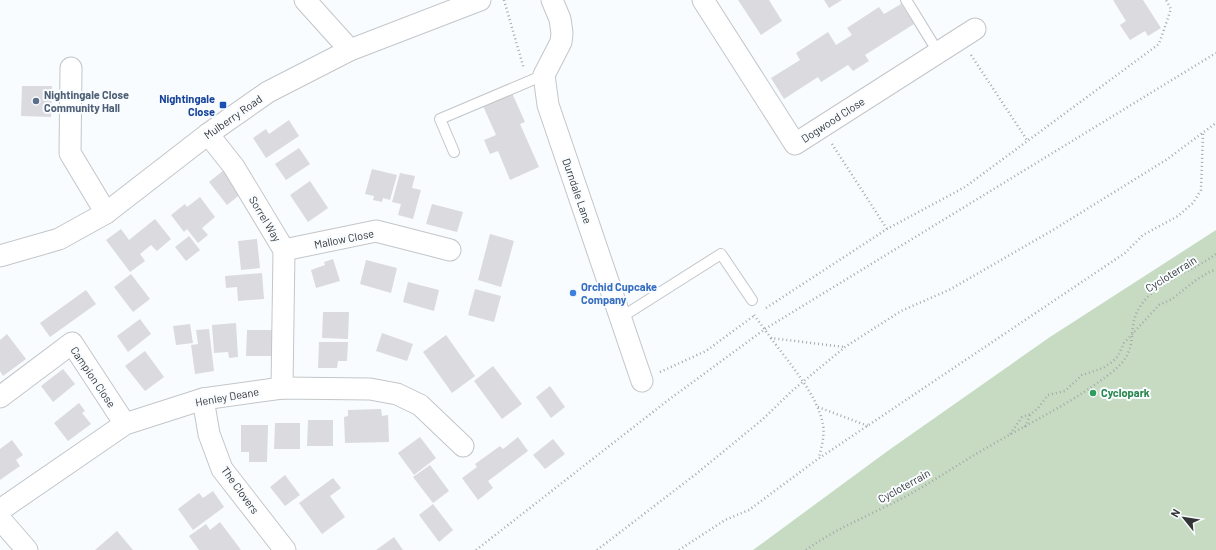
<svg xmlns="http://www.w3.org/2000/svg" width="1216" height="550" viewBox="0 0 1216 550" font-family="Barlow,sans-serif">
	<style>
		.green { fill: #c6dbc1 }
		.building { fill: #dbdade }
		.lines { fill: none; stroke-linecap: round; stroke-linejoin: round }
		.service-casing { stroke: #c3c6c9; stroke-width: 12 }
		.minor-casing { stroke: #c3c6c9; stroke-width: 23 }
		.path { stroke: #a6a9ab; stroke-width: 2.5; stroke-dasharray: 1 3; stroke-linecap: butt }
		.service { stroke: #fff; stroke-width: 10 }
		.minor { stroke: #fff; stroke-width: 21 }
		.service-dot { fill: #5c6f8a; stroke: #f8fcff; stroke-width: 1.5 }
		.transit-dot { fill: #1a4fb4; stroke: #f8fcff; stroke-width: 1.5 }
		.shop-dot { fill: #3f7fe0; stroke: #f8fcff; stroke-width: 1.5 }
		.leisure-dot { fill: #2e9e5b; stroke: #f8fcff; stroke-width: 1.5 }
		.labels { text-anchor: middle; stroke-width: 4; stroke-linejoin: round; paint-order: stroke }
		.service-label { font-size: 11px; font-weight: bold; fill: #4e5e75; stroke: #f8fcff; text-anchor: start }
		.transit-label { font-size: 11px; font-weight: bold; fill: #164399; stroke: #f8fcff; text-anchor: end }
		.street-label { font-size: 11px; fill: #333435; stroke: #f8fcff }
		.shop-label { font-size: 11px; font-weight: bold; fill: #366cbe; stroke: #f8fcff; text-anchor: start }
		.leisure-label { font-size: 11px; font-weight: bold; fill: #27864d; stroke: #f8fcff; text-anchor: start }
	</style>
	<rect width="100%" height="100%" fill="#f8fcff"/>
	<polygon class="green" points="1216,230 1216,550 753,550 889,450 1050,337"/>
	<g class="building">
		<polygon points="738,0 769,0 782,21 761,35"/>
		<polygon points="824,0 842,0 829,8"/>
		<polygon points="1113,0 1143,0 1161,28 1148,36 1145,31 1130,40 1120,25 1126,21"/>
		<polygon points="901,4 914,24 865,55 869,61 853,71 848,65 821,82 818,77 784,99 771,78 800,60 796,53 828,32 836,45 852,35 847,28 879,7 884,14"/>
		<polygon points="22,86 52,86 51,117 21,116"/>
		<polygon points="512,93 525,122 520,124 539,167 510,180 498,151 490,154 484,140 496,135 483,106"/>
		<polygon points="289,120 299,136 266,158 253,138 266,129 269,134"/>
		<polygon points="299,148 310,164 286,180 275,164"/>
		<polygon points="372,169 397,175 390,200 383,198 382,202 373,200 374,196 365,194"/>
		<polygon points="224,170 242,193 227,205 209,182"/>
		<polygon points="400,173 415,176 412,188 421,190 413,219 398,215 401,204 392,202"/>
		<polygon points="310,181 328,208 308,222 290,195"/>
		<polygon points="200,197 215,217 202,228 208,235 198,243 187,229 184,232 171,215 185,204 187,207"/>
		<polygon points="432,204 463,212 457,232 426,224"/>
		<polygon points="155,219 171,239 157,251 151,245 140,254 145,261 130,272 106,240 121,229 129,240"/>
		<polygon points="490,234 514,241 501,287 478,280"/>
		<polygon points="189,236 200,250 186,261 175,247"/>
		<polygon points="257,239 260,268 241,270 238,241"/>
		<polygon points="333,259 340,281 316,288 311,270 325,265 324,262"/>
		<polygon points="366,260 397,268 391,293 360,284"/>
		<polygon points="262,273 264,299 238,301 237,287 226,288 225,276"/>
		<polygon points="131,274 150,299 133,312 114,287"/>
		<polygon points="408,282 439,290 434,311 403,302"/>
		<polygon points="475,289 501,296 494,322 468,315"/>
		<polygon points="86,290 96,304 50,337 40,323"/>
		<polygon points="323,312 349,312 348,339 322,338"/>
		<polygon points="140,319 151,334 128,352 117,336"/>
		<polygon points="236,323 238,357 229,358 228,352 214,353 212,325"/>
		<polygon points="190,324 193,343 176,345 173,326"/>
		<polygon points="209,329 214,371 195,374 191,345 198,344 196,330"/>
		<polygon points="247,330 274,330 273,356 246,356"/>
		<polygon points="382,333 413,344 407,361 376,351"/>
		<polygon points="7,334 26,359 3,376 0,371 0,340"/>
		<polygon points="446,335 475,376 452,393 423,352"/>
		<polygon points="319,342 348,342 347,361 338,361 337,368 318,368"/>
		<polygon points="145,351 164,377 145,391 125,366"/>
		<polygon points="493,366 522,404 502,419 474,381"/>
		<polygon points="63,369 75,384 53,402 41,386"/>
		<polygon points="550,386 565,407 551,418 536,397"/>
		<polygon points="79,403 85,411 82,413 91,424 68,441 54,423"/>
		<polygon points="381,409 382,416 388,415 389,442 345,443 344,417 348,416 348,410"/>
		<polygon points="308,420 333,420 333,446 307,446"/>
		<polygon points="275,423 300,423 300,449 274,449"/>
		<polygon points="241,425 268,425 267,462 249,462 249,452 241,452"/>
		<polygon points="420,437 436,458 414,475 398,453"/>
		<polygon points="518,437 528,451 488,481 493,488 478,500 462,478 477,467 475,464 500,446 503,449"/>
		<polygon points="553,439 565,454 545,469 533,455"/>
		<polygon points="12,440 23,455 16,460 20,466 0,480 0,449"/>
		<polygon points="430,465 449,491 433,503 413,477"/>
		<polygon points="285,475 300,495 285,506 270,487"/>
		<polygon points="333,478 341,488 330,496 345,517 322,534 299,503"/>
		<polygon points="213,491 224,507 193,530 178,509 199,493 203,498"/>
		<polygon points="433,504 453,530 439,542 419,515"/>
		<polygon points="220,522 241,550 199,550 189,536 206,524 210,530"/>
		<polygon points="117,531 133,550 95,550"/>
		<polygon points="394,537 403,550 376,550"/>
	</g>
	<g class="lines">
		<defs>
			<g id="service">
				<polyline points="906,0 938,52"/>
				<polyline points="454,152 440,119 544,75"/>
				<polyline points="620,318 721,254 752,300"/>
			</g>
			<g id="minor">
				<polyline points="305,0 350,50"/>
				<polyline points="552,0 560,19 562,33 561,42 544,75 548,105 642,381"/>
				<polyline points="703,0 795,144 975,29"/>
				<polyline points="71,68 70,153 106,213"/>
				<polyline points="208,134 234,167 284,250 282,388"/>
				<polyline points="284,250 376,231 450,250"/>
				<polyline points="0,256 59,239 106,213 208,134 268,92 350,50 480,0"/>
				<polyline points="0,397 72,343 125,424"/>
				<polyline points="203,399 209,434 222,469 285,550"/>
				<polyline points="0,510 125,424 203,399 282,388 370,389 397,394 420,405 463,446"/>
				<polyline points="0,519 27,550"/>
			</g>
		</defs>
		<use href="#service" class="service-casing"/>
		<use href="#minor" class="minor-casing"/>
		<g class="path">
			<polyline points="504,0 524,69"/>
			<polyline points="971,55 1027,140"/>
			<polyline points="832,144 887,229"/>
			<polyline points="766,308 887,229 965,187 1159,44 1171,9 1166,0"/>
			<polyline points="754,315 771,338 844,347"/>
			<path d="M 771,338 C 788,362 818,395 823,425 C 825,436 821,448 819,458"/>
			<polyline points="660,372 706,351 755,315"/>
			<polyline points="818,407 868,426"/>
			<polyline points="1025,427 1031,413"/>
			<polyline points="1010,434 1022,417 1031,414 1038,408 1048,395 1065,391 1082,375 1103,368 1112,362 1118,356 1124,343 1159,305 1172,299 1196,280 1211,271 1216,270"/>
			<polyline points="476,550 667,401 765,329 1216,53"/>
			<polyline points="597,550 696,474 763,419 793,390 845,347 901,311 951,289 1053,230 1166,160 1216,123"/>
			<polyline points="679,550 725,520 749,510 815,461 1125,253 1143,235 1178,216 1193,203 1201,190 1203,133"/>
			<path d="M 806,550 C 839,526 874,514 910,494 C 939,478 966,459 995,443 C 1035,420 1077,400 1112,372 C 1143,348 1124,329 1141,305 C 1159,280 1192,272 1216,254"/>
		</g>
		<use href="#service" class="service"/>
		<use href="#minor" class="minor"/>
	</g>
	<circle class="service-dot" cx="36" cy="101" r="4"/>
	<rect class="transit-dot" x="219" y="101" width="8" height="8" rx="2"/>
	<circle class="shop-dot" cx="573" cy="293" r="4"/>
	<circle class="leisure-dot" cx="1093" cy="393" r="4"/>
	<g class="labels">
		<g class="service-label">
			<text x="44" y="99">Nightingale Close<tspan x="44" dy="13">Community Hall</tspan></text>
		</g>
		<g class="transit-label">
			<text x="215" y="103">Nightingale<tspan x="215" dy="13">Close</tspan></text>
		</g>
		<g class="street-label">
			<text transform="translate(233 117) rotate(-35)" y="4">Mulberry Road</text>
			<text transform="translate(833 120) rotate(-33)" y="4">Dogwood Close</text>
			<text transform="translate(577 191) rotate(71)" y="4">Durndale Lane</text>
			<text transform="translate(265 219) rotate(59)" y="4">Sorrel Way</text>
			<text transform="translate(344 239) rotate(-11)" y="4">Mallow Close</text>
			<text transform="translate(1171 274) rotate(-32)" y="4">Cycloterrain</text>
			<text transform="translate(93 377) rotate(56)" y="4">Campion Close</text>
			<text transform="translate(227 397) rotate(-10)" y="4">Henley Deane</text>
			<text transform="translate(904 486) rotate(-29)" y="4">Cycloterrain</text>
			<text transform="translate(240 490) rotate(54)" y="4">The Clovers</text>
		</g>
		<g class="shop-label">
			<text x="581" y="291">Orchid Cupcake<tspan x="581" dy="13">Company</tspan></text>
		</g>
		<g class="leisure-label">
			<text x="1101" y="397">Cyclopark</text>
		</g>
	</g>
	<g transform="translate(1184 518) rotate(300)" stroke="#f8fcff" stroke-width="3" paint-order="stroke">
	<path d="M0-3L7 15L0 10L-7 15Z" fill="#333435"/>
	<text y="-6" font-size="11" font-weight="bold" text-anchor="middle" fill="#333435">N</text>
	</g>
</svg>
